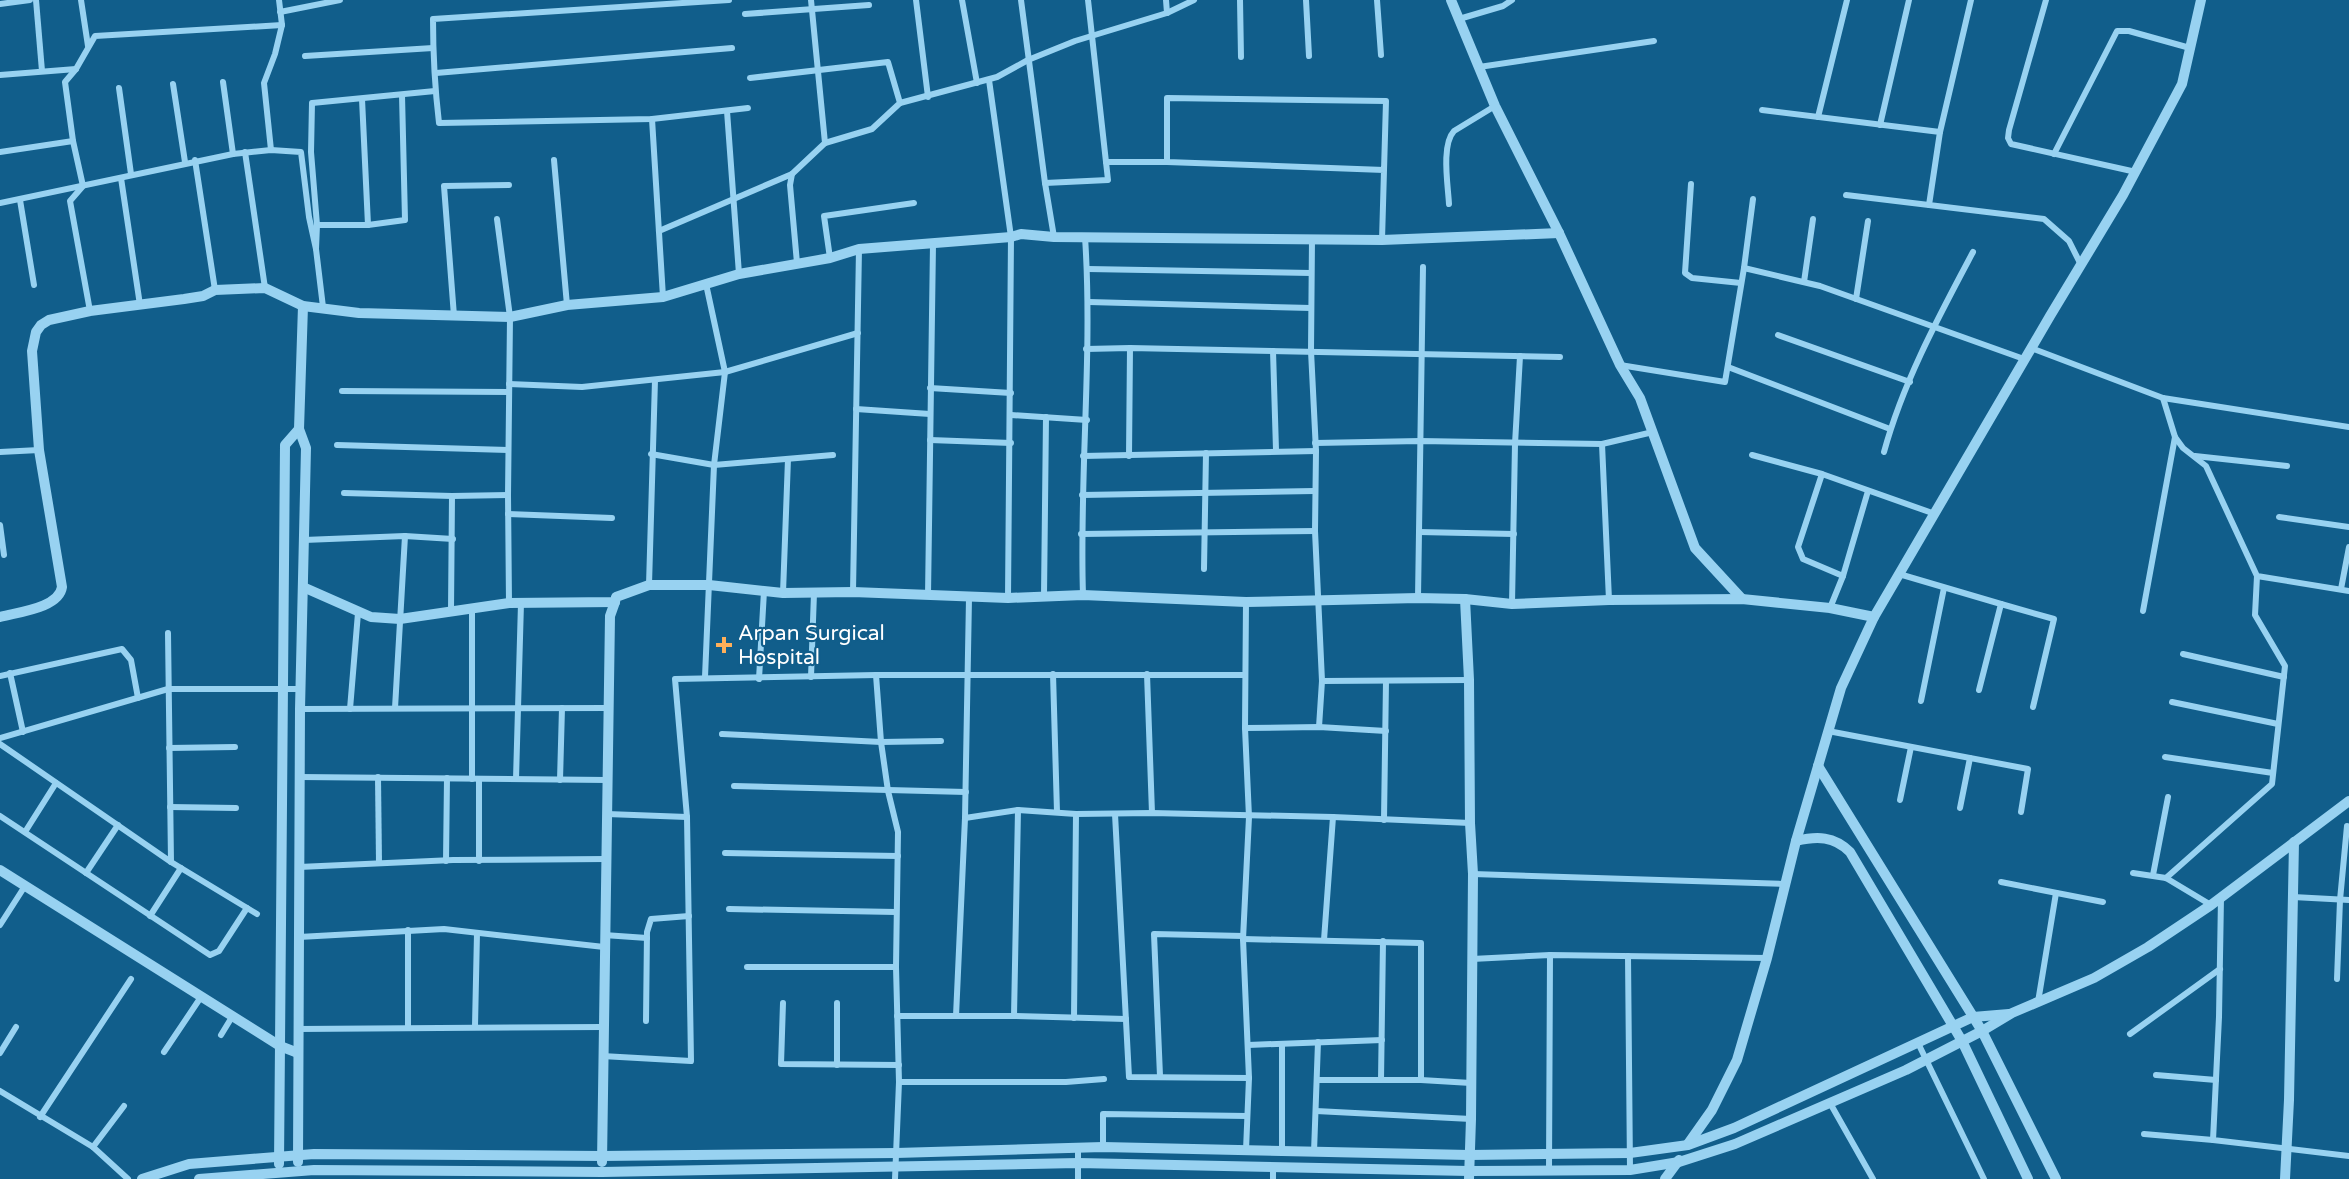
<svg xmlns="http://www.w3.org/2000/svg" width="2349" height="1179" viewBox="0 0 2349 1179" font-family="'Varela Round',sans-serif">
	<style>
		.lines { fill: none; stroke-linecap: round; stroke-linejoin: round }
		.minor { stroke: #98d2f1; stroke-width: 6 }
		.tertiary { stroke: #98d2f1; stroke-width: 10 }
		.poi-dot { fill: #ffaf59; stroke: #115e8b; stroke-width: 2 }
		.labels { text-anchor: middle; stroke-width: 4.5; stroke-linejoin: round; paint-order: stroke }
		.poi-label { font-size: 21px; fill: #fff; stroke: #115e8b; text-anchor: start }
	</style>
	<rect width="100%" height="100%" fill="#115e8b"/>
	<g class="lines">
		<g class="minor">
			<polyline points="36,0 42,71"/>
			<polyline points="81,0 88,46"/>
			<path d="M 729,0 L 433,19 C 433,53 435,89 439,123 L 652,119 L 748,108"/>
			<polyline points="916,0 928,97"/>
			<polyline points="962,0 977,83"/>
			<polyline points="1021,0 1045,183 1054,237"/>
			<polyline points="1166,0 1167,13"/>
			<polyline points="1240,0 1241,57"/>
			<polyline points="1306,0 1309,56"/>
			<polyline points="1377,0 1381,55"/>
			<polyline points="2046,0 2009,130 2008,138 2011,144 2136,172"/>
			<polyline points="0,4 30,0"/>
			<polyline points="280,12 340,0"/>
			<polyline points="745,14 869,5"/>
			<polyline points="1459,19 1503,6 1512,0"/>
			<polyline points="305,56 433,48"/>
			<polyline points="1479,67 1654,41"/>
			<polyline points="436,73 732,48"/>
			<polyline points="0,75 76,69"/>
			<polyline points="750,78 888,62 900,103 872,129 825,143"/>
			<polyline points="989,80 1011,237 1008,598"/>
			<polyline points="223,82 233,154"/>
			<polyline points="173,84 185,162"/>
			<polyline points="119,88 131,174"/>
			<polyline points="362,99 368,225"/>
			<polyline points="900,103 997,77 1028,60 1075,41 1167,13 1194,0"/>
			<polyline points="1762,110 1940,132 1929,205 2044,219 2069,241 2081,265"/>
			<polyline points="727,111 739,274"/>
			<polyline points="1818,117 1847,0"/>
			<polyline points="652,119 663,297"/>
			<polyline points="1880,125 1909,0"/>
			<polyline points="1940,132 1971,0"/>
			<polyline points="271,150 264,83 275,54 282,25 279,0"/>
			<polyline points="0,152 73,141"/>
			<polyline points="245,152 265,288"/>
			<polyline points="2054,154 2117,31 2129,31 2190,48"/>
			<polyline points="195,160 215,290"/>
			<polyline points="554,160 567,305"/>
			<polyline points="1106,162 1167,162"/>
			<polyline points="121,178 140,305"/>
			<polyline points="1045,183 1108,180 1088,0"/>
			<polyline points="1691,184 1685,273 1692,278 1741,283"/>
			<polyline points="1846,195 1929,205"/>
			<polyline points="20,200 34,285"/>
			<polyline points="0,203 233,154 271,150 301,152 309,217 316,249"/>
			<path d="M 1449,204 C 1448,185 1441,145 1454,131 L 1495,106"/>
			<polyline points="497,219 510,317 508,495 509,603"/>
			<polyline points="317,225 368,225 405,220 402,95"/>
			<polyline points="659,231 792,174"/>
			<polyline points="1312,239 1311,351 1316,451 1315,531 1322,681 1319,727"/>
			<polyline points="1382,240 1386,101 1167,98 1167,162 1384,170"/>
			<polyline points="830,258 824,216 914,203"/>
			<polyline points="797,263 790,185 792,174 825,143 811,0"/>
			<polyline points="1744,268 1753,199"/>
			<polyline points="1088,269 1311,273"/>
			<polyline points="1804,282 1813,219"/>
			<polyline points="1856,299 1868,221"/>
			<polyline points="1089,302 1311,308"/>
			<polyline points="323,307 316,249 317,225 311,152 312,103 435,91"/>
			<polyline points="90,311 70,201 83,186 73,141 65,82 76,69 95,36 282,25"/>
			<polyline points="454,316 444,186 509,185"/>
			<polyline points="1778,335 1910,382"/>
			<polyline points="2031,348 2163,398 2349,427"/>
			<polyline points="1086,349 1130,348 1560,357"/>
			<polyline points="1273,351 1276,450"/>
			<polyline points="1620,365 1725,382 1744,268 1820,286 2024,359"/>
			<polyline points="1728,367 1890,429"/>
			<polyline points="509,384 582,387 725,372 858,333"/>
			<polyline points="930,388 1011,393"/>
			<polyline points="342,391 509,392"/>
			<polyline points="2163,398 2175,437 2183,448 2206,466 2257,576 2349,591"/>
			<polyline points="856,409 930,414"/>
			<polyline points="1011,415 1087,420"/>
			<polyline points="930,440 1011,443"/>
			<polyline points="1315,443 1420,441 1602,444 1653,432"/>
			<polyline points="1602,444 1609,600"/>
			<polyline points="337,445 508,450"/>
			<polyline points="0,452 39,450"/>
			<path d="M 1884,452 C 1903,382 1939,316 1973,252"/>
			<polyline points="651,454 714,465 833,455"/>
			<polyline points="1752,455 1822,474 1935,514"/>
			<polyline points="1083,456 1316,451"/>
			<polyline points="1129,456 1130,348"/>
			<polyline points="2195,456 2287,466"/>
			<polyline points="1822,474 1798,547 1803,559 1843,576"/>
			<polyline points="344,493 452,496 508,495"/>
			<polyline points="1082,495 1314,491"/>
			<polyline points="508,514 612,518"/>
			<polyline points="2279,517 2349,527"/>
			<polyline points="0,525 4,555"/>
			<polyline points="1419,532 1514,534"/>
			<polyline points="1081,534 1315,531"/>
			<polyline points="304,540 405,536 453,539"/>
			<polyline points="1204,569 1206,453"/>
			<polyline points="1899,574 2001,604 1979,690"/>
			<polyline points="649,585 655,380"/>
			<polyline points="2341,589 2349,547"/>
			<polyline points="853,592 859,249"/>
			<polyline points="783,593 788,459"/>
			<path d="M 1083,595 C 1079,475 1093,356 1085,237"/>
			<polyline points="928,596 933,244"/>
			<polyline points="1044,596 1046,417"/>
			<polyline points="969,598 965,818 1018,810 1076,814 1152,813 1333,817 1470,823"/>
			<polyline points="1418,598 1423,267"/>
			<polyline points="1512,604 1515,444 1520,356"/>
			<polyline points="2001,604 2054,619 2033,707"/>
			<polyline points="1830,608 1843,576 1868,491"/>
			<polyline points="451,611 452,496"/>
			<polyline points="2143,611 2175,437"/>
			<polyline points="168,633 171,862"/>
			<polyline points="2183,654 2284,677"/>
			<polyline points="10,673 23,732"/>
			<polyline points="1053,674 1057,812"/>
			<polyline points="1147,674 1152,813"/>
			<polyline points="876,675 881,742 888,791 898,832 896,967 899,1082 895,1179"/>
			<polyline points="0,676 122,649 131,660 138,698"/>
			<polyline points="705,677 714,465 725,372 706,284"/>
			<polyline points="811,677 814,593"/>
			<polyline points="759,679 764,591"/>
			<polyline points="1322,681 1469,680"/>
			<polyline points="1921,701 1944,588"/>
			<polyline points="2172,702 2278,724"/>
			<polyline points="395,708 405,536"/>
			<polyline points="300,709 608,708"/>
			<polyline points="350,709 358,613"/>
			<polyline points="1245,728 1319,727 1386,731"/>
			<polyline points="1828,731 2028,769 2021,812"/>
			<polyline points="722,734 881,742 941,741"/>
			<polyline points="0,738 168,689 301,689"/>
			<polyline points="0,744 171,862 257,914"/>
			<polyline points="169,748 235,747"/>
			<polyline points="2165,757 2273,773"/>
			<polyline points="300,777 607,780"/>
			<polyline points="378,777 379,863"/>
			<polyline points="472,779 472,608"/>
			<polyline points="516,779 521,603"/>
			<polyline points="560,780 562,708"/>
			<polyline points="734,786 966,792"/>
			<polyline points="1900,800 1911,747"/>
			<polyline points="170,807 236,808"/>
			<polyline points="1960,808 1970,758"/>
			<polyline points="607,814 687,817"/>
			<polyline points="1115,814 1129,1077 1249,1078"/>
			<polyline points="0,816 210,955 219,951 247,908"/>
			<polyline points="1384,820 1386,681"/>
			<polyline points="25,832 56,783"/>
			<polyline points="725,853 898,856"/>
			<polyline points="446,861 447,778"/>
			<polyline points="479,861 479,779"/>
			<polyline points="299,867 453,860 606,859"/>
			<polyline points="86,873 118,825"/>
			<polyline points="2133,873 2166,878 2211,905"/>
			<polyline points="1473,874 1784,884"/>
			<polyline points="2153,875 2168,797"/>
			<polyline points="2166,878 2272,784 2285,666 2255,615 2257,576"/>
			<polyline points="2001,882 2103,902"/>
			<polyline points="2221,897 2219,1017 2213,1140 2349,1156"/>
			<polyline points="2293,897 2349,900"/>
			<polyline points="729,909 896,912"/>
			<polyline points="150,916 181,868"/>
			<polyline points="0,925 25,886"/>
			<polyline points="604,935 647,938"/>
			<polyline points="299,937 444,929 604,947"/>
			<polyline points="1243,939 1421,943 1421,1080"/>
			<polyline points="1324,940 1333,817"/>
			<polyline points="1628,956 1630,1170"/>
			<polyline points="1472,959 1550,955 1767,958"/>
			<polyline points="747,967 896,967"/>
			<polyline points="2337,979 2340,900 2347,826"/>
			<polyline points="2038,1002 2056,893"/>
			<polyline points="783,1003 781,1064 899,1065"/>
			<polyline points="837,1003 837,1065"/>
			<polyline points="897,1016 1014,1016 1126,1019"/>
			<polyline points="956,1016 965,818"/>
			<polyline points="1014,1016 1018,810"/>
			<polyline points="1074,1018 1076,814"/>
			<polyline points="646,1021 647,932 651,919 689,916"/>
			<polyline points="408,1026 408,930"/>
			<polyline points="475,1026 477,933"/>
			<polyline points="298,1029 603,1027"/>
			<polyline points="2130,1034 2220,969"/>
			<polyline points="221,1035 232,1017"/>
			<polyline points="1918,1043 1984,1179"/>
			<polyline points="1248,1045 1382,1040"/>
			<polyline points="164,1052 201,997"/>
			<polyline points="0,1053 16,1027"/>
			<polyline points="602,1056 691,1061 687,817 675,679 876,675 1245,675"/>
			<polyline points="2156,1075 2216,1080"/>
			<polyline points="1160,1076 1154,934 1243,936"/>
			<polyline points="1317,1080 1421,1080 1471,1083"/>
			<polyline points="1381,1080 1383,941"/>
			<polyline points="899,1082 1066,1082 1104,1079"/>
			<polyline points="0,1091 93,1147 128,1179"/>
			<polyline points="1830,1103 1873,1179"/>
			<polyline points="1316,1111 1471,1119"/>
			<polyline points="40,1117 131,979"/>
			<polyline points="2144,1134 2213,1140"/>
			<polyline points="93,1147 124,1106"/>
			<polyline points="1103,1147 1103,1114 1247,1116"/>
			<polyline points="1078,1148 1078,1179"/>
			<polyline points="1246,1150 1249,1078 1243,939 1249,817 1245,728 1246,602"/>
			<polyline points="1282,1151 1282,1044"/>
			<polyline points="1314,1152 1318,1042"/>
			<polyline points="1549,1170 1550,955"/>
			<polyline points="1273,1179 1273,1167"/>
		</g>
		<g class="tertiary">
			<polyline points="1451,0 1495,106 1559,233 1620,365 1640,398 1695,548 1742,599"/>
			<polyline points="303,587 371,617 400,619 509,603 615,602 616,597 649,585 709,585 783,593 853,592 1008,598 1083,595 1246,602 1418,598 1465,599 1512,604 1609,600 1742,599 1830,608 1874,617"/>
			<polyline points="1465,599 1469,680 1470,823 1473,874 1471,1119 1469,1179"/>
			<path d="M 0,617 C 18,612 59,608 62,587 L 39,450 L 32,351 L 36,332 L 41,325 L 49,320 L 90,311 L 184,299 L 203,296 L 215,290 L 265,288 L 303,306 L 359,313 L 510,317 L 567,305 L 663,297 L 739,274 L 830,258 L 859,249 L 1011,237 L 1021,234 L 1054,237 L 1382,240 L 1559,233"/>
			<polyline points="1818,766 1982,1031 2056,1179"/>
			<path d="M 1796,841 C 1817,836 1834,836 1850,852 L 1962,1041 L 2028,1179"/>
			<polyline points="0,870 280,1046 298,1053"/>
			<polyline points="1688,1144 1712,1110 1737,1060 1767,958 1796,841 1841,688 1874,617 2050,316 2123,195 2182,84 2201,0"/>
			<polyline points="298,1162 300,709 306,448 299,429 303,306"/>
			<polyline points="602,1162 610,616 615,602"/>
			<polyline points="279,1164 285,445 299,429"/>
			<polyline points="142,1179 189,1164 314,1154 602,1156 896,1153 1103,1147 1469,1155 1630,1153 1688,1145 1734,1128 1973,1017 2009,1014"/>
			<polyline points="199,1179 314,1170 602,1172 1078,1163 1469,1171 1630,1170 1679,1162 1735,1144 1906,1070 1982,1031 2012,1013 2094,978 2148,947 2211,905 2349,801"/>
			<polyline points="1665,1179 1679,1160"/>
			<polyline points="2285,1179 2289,1100 2294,842"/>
		</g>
	</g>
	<path class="poi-dot" d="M721 636h6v6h6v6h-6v6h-6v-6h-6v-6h6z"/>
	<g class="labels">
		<g class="poi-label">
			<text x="738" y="640">Arpan Surgical<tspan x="738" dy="24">Hospital</tspan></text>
		</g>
	</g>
</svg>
